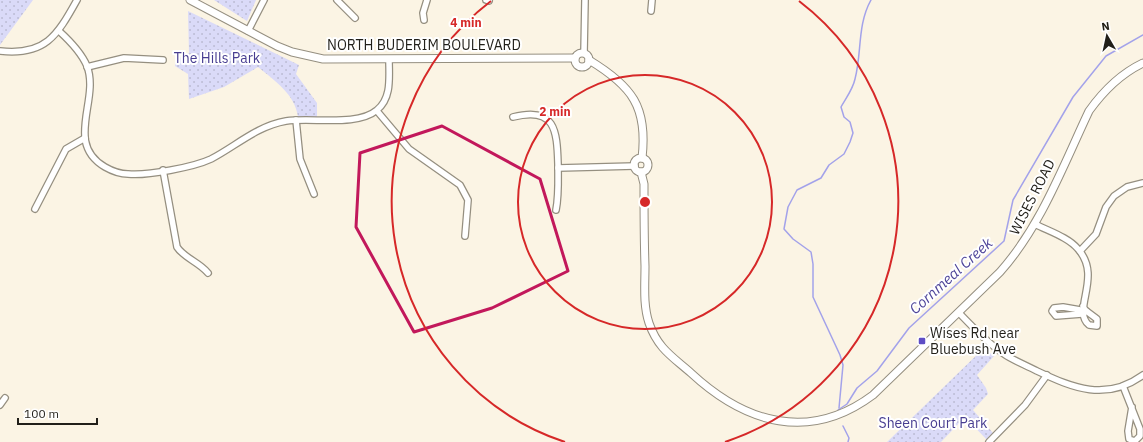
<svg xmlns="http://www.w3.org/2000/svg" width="1143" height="442" viewBox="0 0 1143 442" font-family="'IBM Plex Sans',sans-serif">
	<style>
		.park { fill: url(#park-dots) }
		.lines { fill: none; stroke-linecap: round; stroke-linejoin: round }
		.stream { stroke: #a3a2ea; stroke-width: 1.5 }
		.minor-casing { stroke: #958f80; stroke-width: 8 }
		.tertiary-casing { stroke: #958f80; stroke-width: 9 }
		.minor { stroke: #fff; stroke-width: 5.5 }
		.tertiary { stroke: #fff; stroke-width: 7 }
		.marked { fill: none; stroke: #c2185b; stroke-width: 3; stroke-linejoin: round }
		.ring { fill: none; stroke: #d62828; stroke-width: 2 }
		.poi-dot { fill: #5e4dc5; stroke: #fff; stroke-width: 1.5 }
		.labels { text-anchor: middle; stroke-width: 4; stroke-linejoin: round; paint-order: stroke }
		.street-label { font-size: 14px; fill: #211f19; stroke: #fff }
		.park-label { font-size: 14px; fill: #473d91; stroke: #fff }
		.poi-label { font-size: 14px; fill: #211f19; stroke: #fff; text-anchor: start }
		.water-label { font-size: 15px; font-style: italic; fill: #4e4599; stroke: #fff }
		.centre { fill: #d62828; stroke: #fff; stroke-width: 2 }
		.ring-label { font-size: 12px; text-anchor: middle; font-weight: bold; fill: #d62828; stroke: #fff; stroke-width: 4; stroke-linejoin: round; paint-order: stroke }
	</style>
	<defs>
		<pattern id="park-dots" width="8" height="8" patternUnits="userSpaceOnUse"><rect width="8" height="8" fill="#dadaf8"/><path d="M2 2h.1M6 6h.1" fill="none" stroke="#bbbbd4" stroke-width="1.8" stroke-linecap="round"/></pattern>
	</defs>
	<rect width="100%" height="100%" fill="#fbf4e4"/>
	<g class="park">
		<polygon points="0,0 33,0 0,45"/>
		<polygon points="214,0 256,0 247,21"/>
		<path d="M 188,11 L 299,65 L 296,74 L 317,103 L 317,117 L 298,117 C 295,94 275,81 258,67 L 224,87 L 189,99 L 188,74 L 175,66 L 176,60 L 189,53 Z"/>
		<polygon points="984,348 994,356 977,375 986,388 988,394 973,410 993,433 987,440 965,417 941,442 887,442"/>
	</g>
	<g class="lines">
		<g class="stream">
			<path d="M 839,408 L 843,365 L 840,355 L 813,297 L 813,264 L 811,252 L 793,239 L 784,229 L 788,207 L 797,190 L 821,178 L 829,165 L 844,154 L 850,142 L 853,133 L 850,122 L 844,117 L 841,107 C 846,98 853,89 855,79 C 862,53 857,25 871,0"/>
			<polyline points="838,410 847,404 857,388 877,371 909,328 1004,241 1013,200 1073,97 1106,56 1143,35"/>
			<polyline points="843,426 849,438 848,442"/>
		</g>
		<defs>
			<g id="minor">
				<polyline points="337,0 355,18"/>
				<polyline points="486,0 489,1"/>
				<polyline points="651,11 652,0"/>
				<polyline points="424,20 423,13 427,0"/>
				<path d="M 59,31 C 70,41 81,52 87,66 C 100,100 64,143 105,167 C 112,171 120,174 128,174 C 147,176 194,167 211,159 C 236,146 257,126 286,121 C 312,117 357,127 377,110 C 392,98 389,77 389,59"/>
				<polyline points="248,31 264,0"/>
				<path d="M 0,51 C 45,56 57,36 77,0"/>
				<polyline points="584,53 585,0"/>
				<polyline points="87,67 124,58 163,60"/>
				<polyline points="377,111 409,149 460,185 468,200 465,236"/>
				<path d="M 513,117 C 555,106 557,130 558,164 C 558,179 559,195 556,210"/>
				<polyline points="296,120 300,159 314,194"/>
				<polyline points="558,168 635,166"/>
				<path d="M 163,170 L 177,247 C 184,258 199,262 208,273"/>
				<polyline points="35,209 66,149 85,138"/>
				<path d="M 1035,224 C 1048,231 1068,237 1078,249 C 1103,277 1071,310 1089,325 L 1097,326 L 1097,319 L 1085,310 L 1083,306"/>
				<polyline points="1080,251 1096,234 1106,207 1114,196 1127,187 1143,183"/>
				<path d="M 959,313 C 973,327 987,343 1004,354 C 1014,361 1026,365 1037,371 C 1073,388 1106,402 1143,375"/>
				<polyline points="1082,314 1056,316 1052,311 1054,308 1063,307 1086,311"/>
				<polyline points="1123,386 1140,429 1140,436 1135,441 1129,439 1128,431 1132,407"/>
				<polyline points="0,405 5,398"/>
				<polyline points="989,442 1025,405 1047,375"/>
			</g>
			<g id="tertiary">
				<polyline points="190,0 277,46 292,52 323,59 575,58"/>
				<circle cx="582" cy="60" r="7"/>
				<path d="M 589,60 C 632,86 648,107 642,158"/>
				<circle cx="641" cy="165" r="7"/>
				<path d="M 641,172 L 644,184 C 644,211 644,238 645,266 C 645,285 643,305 649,323 C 658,349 673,357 691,373 C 746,424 810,442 873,395 L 1000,272 C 1041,226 1063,166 1089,111 C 1104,90 1120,74 1143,63"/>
			</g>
		</defs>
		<use href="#minor" class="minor-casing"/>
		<use href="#tertiary" class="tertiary-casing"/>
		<use href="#minor" class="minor"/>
		<use href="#tertiary" class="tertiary"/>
	</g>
	<path class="marked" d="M 442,126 L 540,179 L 568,271 L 492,308 L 414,332 L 356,227 L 360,153 Z"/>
	<g class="ring">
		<circle cx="645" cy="202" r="127"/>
		<path d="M565 442A253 253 0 0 1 491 1M799 1A253 253 0 0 1 725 442"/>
	</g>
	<rect class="poi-dot" x="918" y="337" width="8" height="8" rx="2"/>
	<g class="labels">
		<g class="street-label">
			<text x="424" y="50">NORTH BUDERIM BOULEVARD</text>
			<text transform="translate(1032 197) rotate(-63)" y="5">WISES ROAD</text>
		</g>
		<g class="park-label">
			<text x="217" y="63">The Hills Park</text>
			<text x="933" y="428">Sheen Court Park</text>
		</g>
		<g class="poi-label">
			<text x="930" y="338">Wises Rd near<tspan x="930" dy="16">Bluebush Ave</tspan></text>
		</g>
		<g class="water-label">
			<text transform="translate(951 276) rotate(-42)" y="5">Cornmeal Creek</text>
		</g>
	</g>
	<circle cx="645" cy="202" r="6" class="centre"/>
	<g class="ring-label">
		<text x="466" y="27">4 min</text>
		<text x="555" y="116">2 min</text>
	</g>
	<g transform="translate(1107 36) rotate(351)" stroke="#ffffff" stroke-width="3" paint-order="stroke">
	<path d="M0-3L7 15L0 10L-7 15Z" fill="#211f19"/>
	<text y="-6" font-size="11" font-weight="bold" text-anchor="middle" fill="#211f19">N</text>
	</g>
	<path d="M18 418v6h79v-6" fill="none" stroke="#211f19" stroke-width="2"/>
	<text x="24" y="418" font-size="12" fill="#211f19" stroke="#ffffff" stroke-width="3" paint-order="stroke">100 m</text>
</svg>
